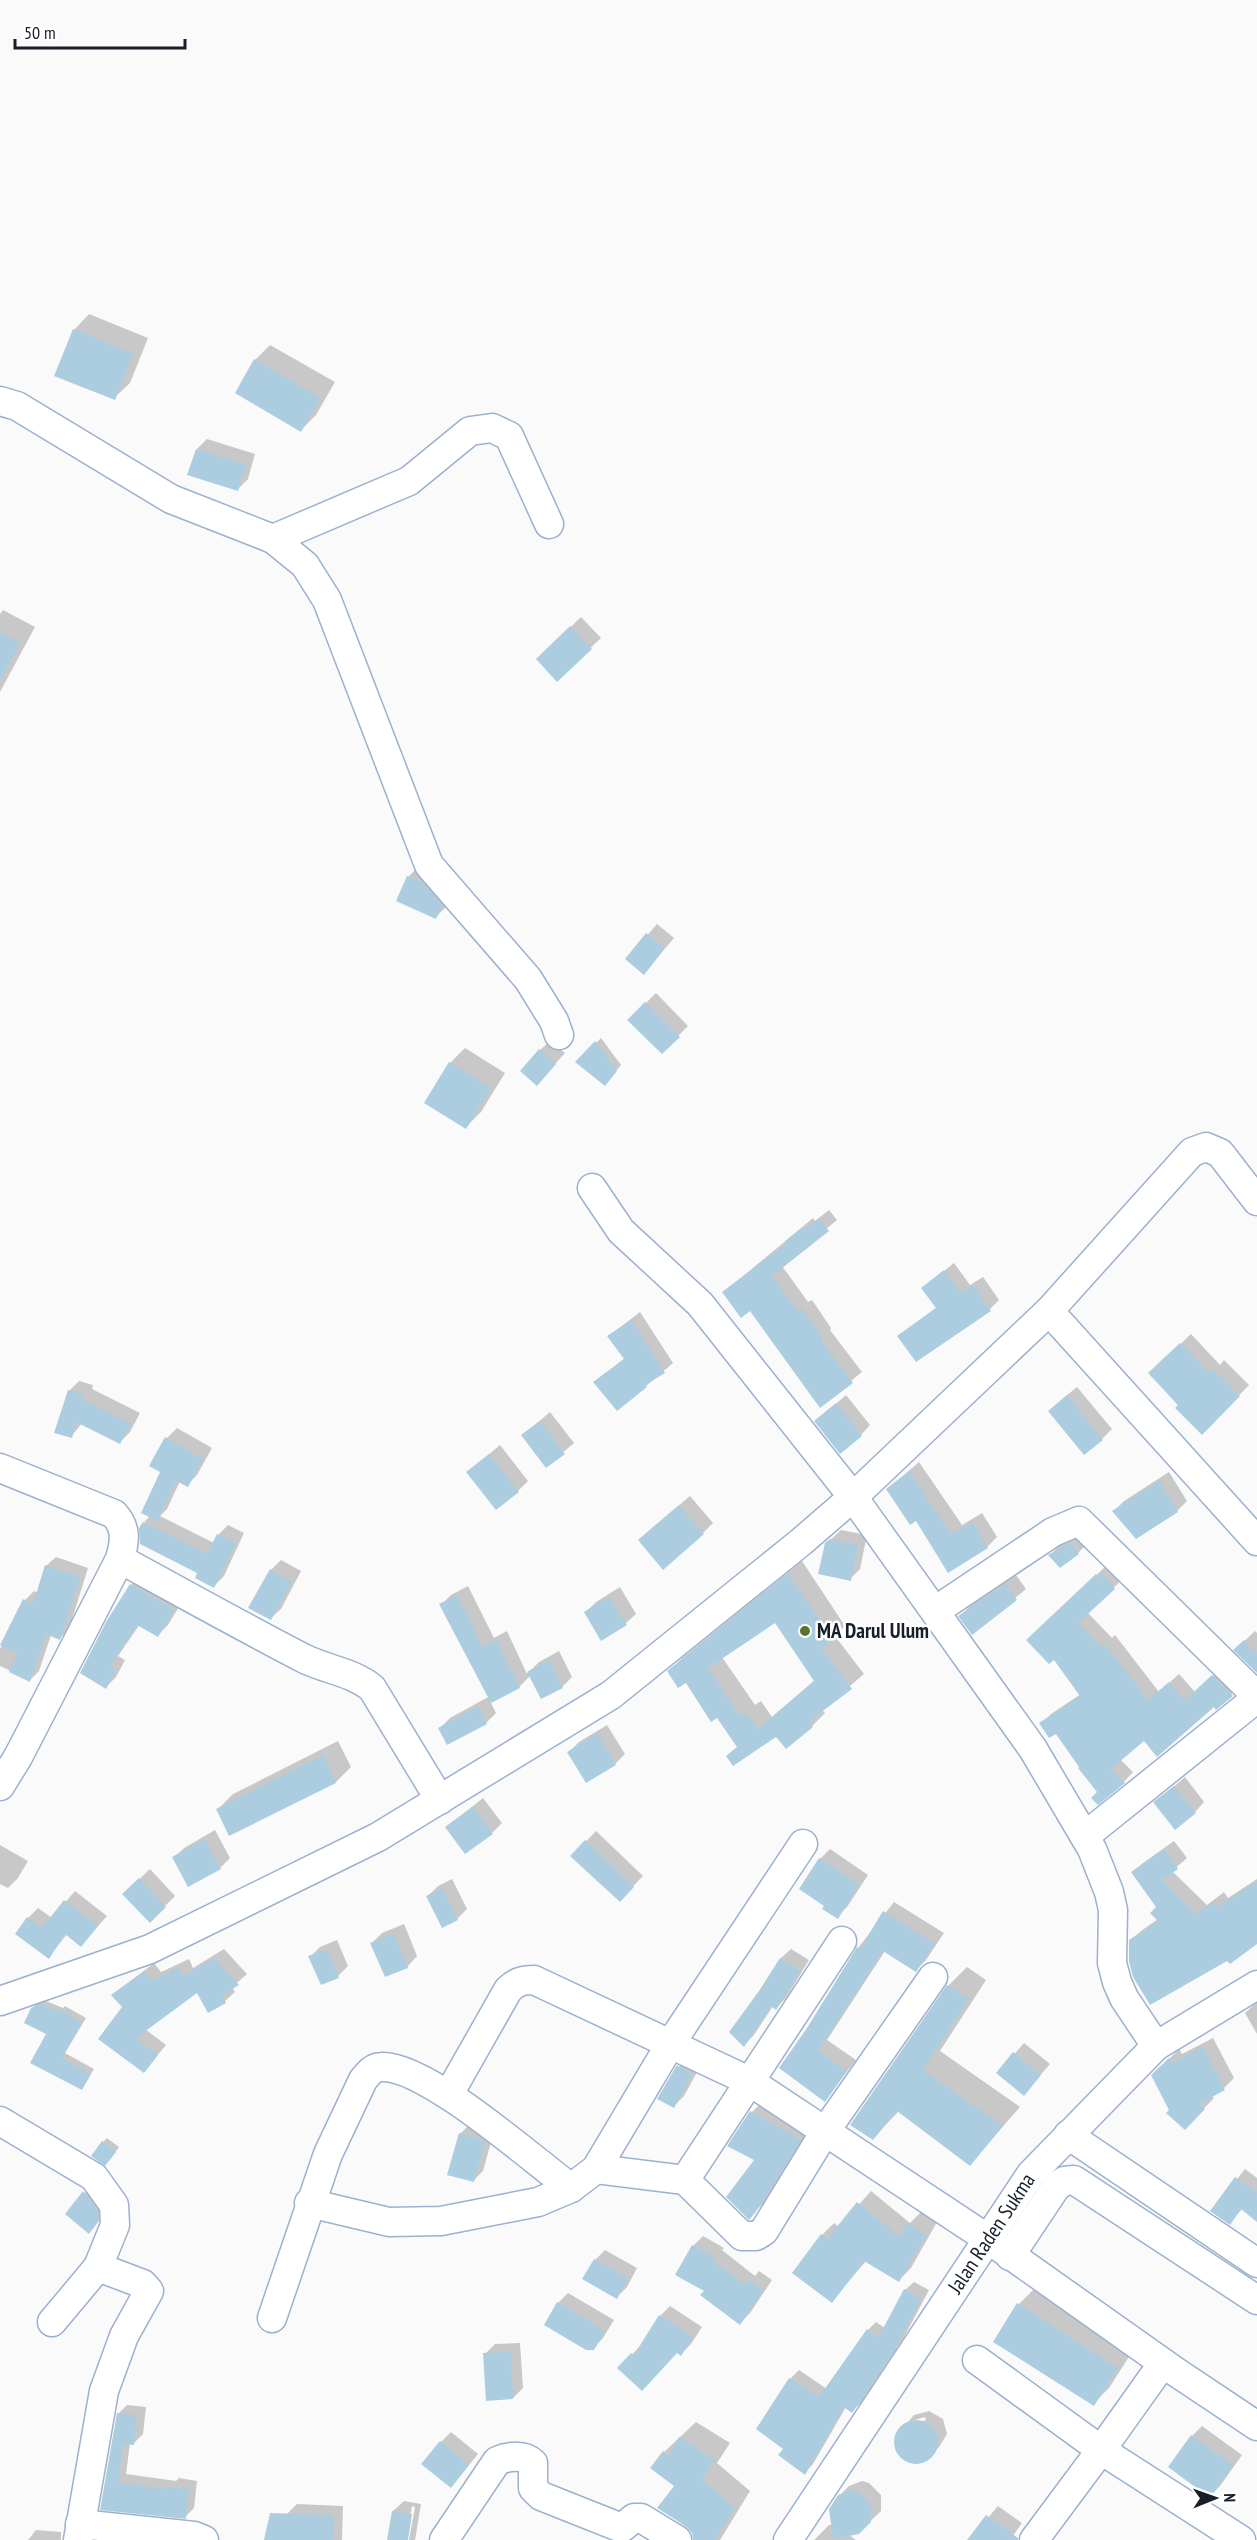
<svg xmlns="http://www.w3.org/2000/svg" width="1257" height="2540" viewBox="0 0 1257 2540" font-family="'PT Sans Narrow',sans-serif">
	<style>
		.shadow { fill: #0003; fill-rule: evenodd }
		.building { fill: #abcddf; fill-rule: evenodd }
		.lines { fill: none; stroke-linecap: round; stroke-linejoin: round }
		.minor-casing { stroke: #9bb1cf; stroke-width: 31 }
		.minor { stroke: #fff; stroke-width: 28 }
		.poi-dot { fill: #597529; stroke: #fff; stroke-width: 2 }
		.labels { text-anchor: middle; stroke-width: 5; stroke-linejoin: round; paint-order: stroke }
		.poi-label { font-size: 21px; font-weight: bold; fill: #161f2a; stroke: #fff; text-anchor: start }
		.street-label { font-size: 21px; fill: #161f2a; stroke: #fff }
	</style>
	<rect width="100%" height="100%" fill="#fafafa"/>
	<g class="shadow">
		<polygon points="89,314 148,338 130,383 114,398 74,330"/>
		<polygon points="270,345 335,382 316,415 301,430 255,360"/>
		<polygon points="207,439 255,454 248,479 238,489 197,449"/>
		<polygon points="3,610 35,627 0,692 0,614"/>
		<polygon points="581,617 601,638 557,680 538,659"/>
		<polygon points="418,867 451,894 446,907 436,917 408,877"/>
		<polygon points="657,924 674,938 644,973 627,959"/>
		<polygon points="656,993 688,1026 662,1052 629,1020"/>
		<polygon points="601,1038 621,1065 609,1079 577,1062"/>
		<polygon points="550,1041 565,1053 537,1084 540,1050"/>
		<polygon points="465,1048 505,1073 481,1112 466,1127 450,1063"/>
		<polygon points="829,1210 837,1220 782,1266 808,1302 812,1300 831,1328 830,1330 862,1372 820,1406 751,1309 724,1292 813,1218 815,1221"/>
		<polygon points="954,1263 970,1285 983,1277 999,1300 990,1309 899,1336 937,1307 923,1288"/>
		<polygon points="640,1312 673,1363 646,1386 595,1382 625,1358 609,1336"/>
		<polygon points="1191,1334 1220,1365 1224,1360 1249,1385 1202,1433 1150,1373"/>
		<polygon points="79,1381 93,1385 92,1389 140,1413 130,1432 120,1442 82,1423 71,1437 69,1391"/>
		<polygon points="1077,1387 1112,1429 1102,1439 1060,1401"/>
		<polygon points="846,1395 870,1425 861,1435 816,1421"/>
		<polygon points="550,1412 574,1443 547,1466 523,1435"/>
		<polygon points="177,1428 212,1448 197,1475 187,1485 180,1481 167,1509 160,1516 214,1543 218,1535 228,1525 244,1533 224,1576 214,1586 144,1522 150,1516 162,1471 167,1438"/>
		<polygon points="500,1445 528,1481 518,1491 468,1472"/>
		<polygon points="919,1462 962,1525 982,1513 997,1537 987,1547 948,1571 916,1519 888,1489"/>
		<polygon points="1169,1472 1187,1501 1177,1511 1114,1511 1124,1501"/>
		<polygon points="690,1496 713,1523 703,1533 650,1530"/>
		<polygon points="841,1530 867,1535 860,1569 850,1579 826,1544"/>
		<polygon points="1080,1534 1088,1543 1078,1553 1050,1555 1060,1545"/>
		<polygon points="56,1557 88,1568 69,1629 60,1638 51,1635 39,1671 30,1680 0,1666 0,1649 25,1600 34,1591 38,1593 46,1566"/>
		<polygon points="281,1560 301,1571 281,1609 271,1618 271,1570"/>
		<path d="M 802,1561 L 845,1626 L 835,1636 L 864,1674 L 822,1710 L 825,1713 L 812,1726 L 738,1746 L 718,1716 L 686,1681 L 669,1672 L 682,1658 ZM 776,1621 L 815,1680 L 772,1717 L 761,1701 L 755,1705 L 722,1657 Z"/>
		<polygon points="1106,1566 1124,1578 1087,1612 1112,1638 1115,1635 1159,1692 1179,1674 1195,1692 1223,1667 1242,1685 1216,1708 1214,1705 1145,1739 1120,1759 1133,1772 1124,1782 1099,1792 1056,1732 1041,1724 1051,1714 1081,1694 1054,1658 1029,1640"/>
		<polygon points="141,1575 183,1600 168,1625 158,1635 140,1624 118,1656 125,1660 116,1677 106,1687 82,1673 131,1585"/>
		<polygon points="1016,1575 1026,1589 972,1633 960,1616 970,1606"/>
		<polygon points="468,1586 494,1638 507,1631 527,1674 539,1662 559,1651 572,1677 562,1687 542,1697 531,1675 519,1687 490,1701 496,1713 486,1723 448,1743 440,1728 450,1718 490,1696 441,1605 451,1595"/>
		<polygon points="620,1587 636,1614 626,1623 602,1638 586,1612 596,1602"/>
		<polygon points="1255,1631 1257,1633 1257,1671 1235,1650"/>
		<polygon points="607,1725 625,1754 615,1764 569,1752 579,1742"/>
		<polygon points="338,1741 351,1767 336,1782 230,1834 218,1809 233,1794"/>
		<polygon points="1185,1777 1204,1802 1195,1812 1155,1803"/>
		<polygon points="483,1798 502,1823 492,1833 447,1827"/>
		<polygon points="215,1830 230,1858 220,1868 174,1858 184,1848"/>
		<polygon points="596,1831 643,1876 620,1900 572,1856"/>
		<polygon points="1174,1841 1187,1858 1172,1871 1207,1905 1224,1892 1228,1898 1257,1879 1257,1942 1228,1959 1130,1941 1141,1931 1158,1919 1158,1908 1133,1872 1143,1863"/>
		<polygon points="0,1845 28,1861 18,1878 8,1888 0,1884"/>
		<polygon points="830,1849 868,1875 847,1907 837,1917 826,1906 820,1859"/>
		<polygon points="150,1869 175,1896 150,1921 124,1894"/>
		<polygon points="452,1879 467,1909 457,1919 428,1896 438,1886"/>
		<polygon points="75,1891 107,1916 81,1945 67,1934 49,1957 28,1918 38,1908 52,1918"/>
		<polygon points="894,1902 944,1933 926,1960 916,1970 885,1951 827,2040 856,2060 825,2100 808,2029 858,1948"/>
		<polygon points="404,1924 417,1956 407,1967 372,1943 382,1933"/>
		<polygon points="337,1940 348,1966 338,1976 310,1957 320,1947"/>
		<polygon points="224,1949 247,1974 232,1987 235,1992 225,2001 209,2011 198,1991 145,2029 166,2045 144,2071 124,2006 113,1995 154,1963 161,1972 189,1959 193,1968"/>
		<polygon points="791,1949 809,1960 786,1998 776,2008 773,2006 754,2035 744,2045 760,1992 781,1958"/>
		<polygon points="967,1967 986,1980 940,2051 1020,2107 970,2164 899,2111 873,2138 852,2124 948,1986"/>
		<polygon points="46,2001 63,2008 65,2006 86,2018 65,2053 94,2069 82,2088 32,2062 48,2033 32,2008 38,2003"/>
		<polygon points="1257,2002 1257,2034 1245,2013"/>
		<polygon points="1213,2038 1234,2078 1224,2088 1211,2096 1214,2098 1195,2118 1171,2110 1153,2075 1179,2049 1182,2054"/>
		<polygon points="1024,2043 1050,2064 1024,2094 998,2073"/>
		<polygon points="689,2057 701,2065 684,2096 674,2106 679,2067"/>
		<polygon points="762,2102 810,2129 765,2202 749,2217 756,2160 729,2145 752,2112"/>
		<polygon points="470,2124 494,2131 483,2171 473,2181 460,2134"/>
		<polygon points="107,2138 119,2147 110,2159 103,2142"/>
		<polygon points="1245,2169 1257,2178 1257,2220 1243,2208 1229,2223 1212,2211"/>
		<polygon points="94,2182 108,2211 89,2232 67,2214"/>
		<polygon points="871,2191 910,2223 921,2212 937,2222 911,2268 899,2280 866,2261 832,2301 822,2235 834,2223 839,2227"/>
		<polygon points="703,2236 724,2248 722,2250 755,2276 759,2271 772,2280 750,2313 740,2323 706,2290 693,2246"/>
		<polygon points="605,2250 637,2268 627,2287 617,2297 595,2260"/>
		<polygon points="914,2282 929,2290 903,2339 861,2403 852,2411 846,2407 813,2464 805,2473 785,2448 758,2429 790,2379 799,2370 827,2389 868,2330 876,2322 885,2328 905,2290"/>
		<polygon points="1034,2289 1132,2352 1109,2388 1093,2404 1019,2304"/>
		<polygon points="568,2293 614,2320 603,2338 593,2349 546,2324 558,2303"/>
		<polygon points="670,2306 702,2327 691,2344 681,2354 677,2352 619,2368 642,2344 660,2316"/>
		<polygon points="520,2343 523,2388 513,2398 485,2354 495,2344"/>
		<polygon points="127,2405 146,2407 143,2434 134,2443 130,2443 126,2474 176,2481 179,2478 197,2481 194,2508 185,2517 102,2508 118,2414"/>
		<polygon points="929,2411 943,2419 947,2434 939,2447 929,2458 914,2462 900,2455 896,2440 907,2423 907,2425 926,2420 925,2417 908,2422 914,2415"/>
		<polygon points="696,2422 730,2443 717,2463 750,2491 720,2540 695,2540 692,2531 659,2508 676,2486 664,2452"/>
		<polygon points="1202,2426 1242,2455 1220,2486 1210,2496 1192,2436"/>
		<polygon points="451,2432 478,2454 460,2476 441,2442"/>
		<polygon points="862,2481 869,2483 881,2495 881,2511 858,2533 849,2535 856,2540 814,2540 829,2525 832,2525 839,2496 849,2486"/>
		<polygon points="404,2501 421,2504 415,2540 409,2540 415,2507 412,2506 406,2540 389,2540 393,2511"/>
		<polygon points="297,2504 343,2506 342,2540 287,2540 287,2514"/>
		<polygon points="998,2506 1022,2523 1010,2540 969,2540"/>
		<polygon points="36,2530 61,2532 61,2540 28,2540"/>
	</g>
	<g class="building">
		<polygon points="73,329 133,354 115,400 54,376"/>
		<polygon points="254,359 320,398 301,432 235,393"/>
		<polygon points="196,449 246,464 238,491 187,475"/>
		<polygon points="570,626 592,649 557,682 536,659"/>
		<polygon points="0,632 20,643 0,681"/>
		<polygon points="407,876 423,883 442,905 436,919 396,901"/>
		<polygon points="646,933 665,948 644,975 625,959"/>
		<polygon points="645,1002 680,1037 662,1054 627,1020"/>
		<polygon points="595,1041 617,1071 605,1086 575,1062"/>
		<polygon points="539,1049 556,1064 537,1086 520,1071"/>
		<polygon points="449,1062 491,1088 466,1129 424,1103"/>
		<polygon points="819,1218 829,1231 772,1276 798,1311 802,1308 823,1338 821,1340 853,1383 820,1408 750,1311 741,1318 722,1292 787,1243 785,1241 803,1227 805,1229"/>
		<polygon points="944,1270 961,1293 973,1285 991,1311 916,1362 897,1336 936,1308 921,1288"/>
		<polygon points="631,1320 665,1373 645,1385 647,1387 617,1411 593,1382 624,1359 607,1336"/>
		<polygon points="1180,1343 1209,1373 1213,1369 1240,1396 1202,1435 1175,1408 1178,1405 1148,1373"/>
		<polygon points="68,1390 84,1395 83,1400 131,1424 120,1444 76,1422 72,1438 54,1433"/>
		<polygon points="1067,1395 1103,1440 1084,1455 1048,1411"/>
		<polygon points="836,1403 862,1436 840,1454 814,1421"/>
		<polygon points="540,1421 565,1454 546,1468 521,1435"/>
		<polygon points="165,1437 203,1459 188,1487 176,1481 157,1521 141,1513 160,1472 149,1466"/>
		<polygon points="489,1454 519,1492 496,1510 466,1472"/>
		<polygon points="909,1471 951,1534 972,1522 988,1548 948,1573 916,1521 910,1525 886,1489"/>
		<polygon points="1159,1481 1178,1512 1136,1539 1112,1511"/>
		<polygon points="679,1505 704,1534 663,1570 638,1540"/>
		<polygon points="143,1522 207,1554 217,1534 236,1543 214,1588 195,1578 197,1573 140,1544 139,1528"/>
		<polygon points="830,1539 858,1545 851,1581 818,1574 825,1543"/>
		<polygon points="1070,1543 1079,1554 1060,1568 1048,1555"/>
		<polygon points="45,1565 80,1577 60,1640 46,1634 30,1682 9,1672 18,1653 0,1645 23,1599 33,1604"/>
		<polygon points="270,1569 292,1582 271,1620 248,1608"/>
		<path d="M 788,1573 L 833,1640 L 821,1648 L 852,1689 L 808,1722 L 813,1727 L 786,1749 L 776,1737 L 733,1766 L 726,1756 L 737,1747 L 717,1718 L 711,1722 L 686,1683 L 678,1688 L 667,1671 ZM 775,1623 L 814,1681 L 758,1729 L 747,1713 L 741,1717 L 708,1668 Z"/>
		<polygon points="1102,1573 1115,1589 1078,1623 1101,1647 1105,1644 1148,1700 1169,1682 1184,1701 1212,1675 1233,1696 1216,1710 1214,1707 1157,1757 1144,1741 1111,1769 1125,1783 1098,1805 1091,1798 1097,1792 1078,1768 1079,1767 1056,1734 1049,1738 1039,1723 1080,1696 1054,1660 1049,1664 1026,1640 1096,1574 1098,1577"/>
		<polygon points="130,1584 174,1610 158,1637 137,1625 110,1666 116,1670 106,1689 80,1673 106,1622"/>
		<polygon points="1005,1584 1017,1600 972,1635 958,1616"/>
		<polygon points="457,1595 483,1647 496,1640 520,1688 491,1703 439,1604"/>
		<polygon points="609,1596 627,1625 601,1641 584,1612"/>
		<polygon points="1244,1640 1257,1654 1257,1673 1233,1650"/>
		<polygon points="549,1660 563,1688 541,1699 527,1672"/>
		<polygon points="478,1706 487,1724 447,1745 438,1728"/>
		<polygon points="597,1733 616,1765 586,1783 567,1752"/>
		<polygon points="323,1755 336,1783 229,1836 216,1809"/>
		<polygon points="1174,1786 1196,1813 1175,1830 1153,1802"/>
		<polygon points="472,1807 493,1834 465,1854 445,1827"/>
		<polygon points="204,1839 221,1869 188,1887 172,1857"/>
		<polygon points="585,1840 634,1887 620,1902 570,1856"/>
		<polygon points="1164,1849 1178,1869 1162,1880 1196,1914 1214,1901 1218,1907 1257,1881 1257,1944 1230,1964 1227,1961 1150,2005 1133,1977 1129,1961 1129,1940 1158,1921 1150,1913 1156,1907 1131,1872"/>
		<polygon points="819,1858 859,1885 838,1919 822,1909 824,1906 799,1889"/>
		<polygon points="139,1878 166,1907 150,1923 122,1894"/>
		<polygon points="442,1888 458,1920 442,1928 426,1896"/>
		<polygon points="64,1900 98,1926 81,1947 65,1934 49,1959 15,1934 27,1917 42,1928"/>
		<polygon points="883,1911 935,1944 916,1972 883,1951 818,2051 847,2071 825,2102 779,2068 807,2028 857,1947 860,1949"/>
		<polygon points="394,1933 408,1968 385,1977 370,1943"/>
		<polygon points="327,1949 339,1978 321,1985 308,1956"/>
		<polygon points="214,1958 239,1985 222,1995 226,2003 208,2013 197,1993 136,2038 158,2055 144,2073 98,2039 122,2007 111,1995 144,1971 151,1980 179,1968 183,1976"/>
		<polygon points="780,1958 800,1971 776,2010 771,2006 744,2047 729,2032 759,1991"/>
		<polygon points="947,1985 969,1999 923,2070 1003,2126 970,2166 897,2111 873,2140 850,2125"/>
		<polygon points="41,2004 58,2012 60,2009 82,2023 62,2058 91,2074 82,2090 30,2063 46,2034 24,2023 31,2008"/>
		<polygon points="1203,2047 1225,2090 1199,2104 1205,2109 1185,2130 1166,2113 1169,2110 1151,2075 1169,2058 1171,2063"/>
		<polygon points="1013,2052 1041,2075 1024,2096 996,2073"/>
		<polygon points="677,2065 692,2075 674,2108 657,2099"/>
		<polygon points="750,2111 801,2140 755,2213 749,2220 726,2197 754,2160 727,2146"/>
		<polygon points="459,2133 485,2141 474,2182 447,2175"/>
		<polygon points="102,2141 116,2152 105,2166 91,2156"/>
		<polygon points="1235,2177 1257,2193 1257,2222 1241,2209 1230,2225 1210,2211"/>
		<polygon points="83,2191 98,2211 98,2222 89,2234 65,2214"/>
		<polygon points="857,2202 900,2237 907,2223 926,2235 899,2282 864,2261 832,2303 792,2273 821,2234 827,2239"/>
		<polygon points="692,2245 715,2258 713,2261 745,2285 748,2280 763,2291 740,2325 700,2295 704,2291 675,2275"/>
		<polygon points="594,2259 628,2278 617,2299 582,2279"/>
		<polygon points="904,2289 921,2299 895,2349 852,2413 844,2407 805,2475 778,2455 783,2449 756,2429 789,2378 819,2397 867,2329 878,2338"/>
		<polygon points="557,2302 605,2331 594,2350 586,2350 544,2325"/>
		<polygon points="1017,2303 1118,2368 1094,2406 993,2342"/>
		<polygon points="659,2315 693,2337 681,2356 677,2353 642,2391 617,2368 631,2353 634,2355"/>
		<polygon points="511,2352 513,2399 486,2401 483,2353"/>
		<polygon points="117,2413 137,2415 134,2445 123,2444 118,2482 168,2489 168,2487 189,2489 186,2519 100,2510"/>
		<circle cx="916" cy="2442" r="22"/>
		<polygon points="1191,2435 1233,2465 1210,2498 1168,2467"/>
		<polygon points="679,2437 715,2460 702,2480 735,2508 715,2540 693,2540 692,2533 686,2526 657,2508 674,2486 650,2468 663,2451 669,2456"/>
		<polygon points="440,2441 469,2465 451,2488 421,2464"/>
		<polygon points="850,2491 859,2492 871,2505 871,2522 859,2534 833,2539 829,2509 838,2495"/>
		<polygon points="392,2511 412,2514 408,2540 387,2540"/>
		<polygon points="270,2513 334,2515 333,2540 264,2540"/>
		<polygon points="986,2515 1018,2538 1018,2540 967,2540"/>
	</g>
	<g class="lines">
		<defs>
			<g id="minor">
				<polyline points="0,401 17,406 171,499 273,539 305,565 327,600 429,865 528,979 554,1021 559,1035"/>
				<polyline points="273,539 409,481 470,431 492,428 509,436 549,524"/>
				<polyline points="592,1188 621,1231 700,1304 853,1497 1033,1749 1092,1849 1109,1892 1113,1910 1112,1963 1117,1982 1124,1998 1156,2046"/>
				<polyline points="1049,1311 1257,1541"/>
				<path d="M 0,1468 L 114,1514 C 127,1528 125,1541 120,1559 L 18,1757 L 0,1786"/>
				<path d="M 120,1559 C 182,1593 243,1627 305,1659 C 328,1670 352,1672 372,1688 L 440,1800"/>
				<polyline points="935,1611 1053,1532 1079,1521 1257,1696"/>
				<polyline points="1085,1836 1257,1698"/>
				<polyline points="0,2001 150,1949 378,1837 611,1695 801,1542 853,1497 1049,1311 1192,1152 1206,1147 1220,1153 1257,1201"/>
				<path d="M 449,2094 L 508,1990 C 516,1982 522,1980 534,1980 L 749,2081 L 988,2239 L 1176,2372 L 1257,2426"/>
				<polyline points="0,2121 94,2177 114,2205 115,2225 98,2267 52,2322"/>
				<polyline points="1068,2135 1257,2263"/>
				<polyline points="596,2169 685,2180 742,2236 756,2236 764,2231 826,2130 933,1977"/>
				<polyline points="685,2180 842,1941"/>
				<polyline points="309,2203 389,2222 441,2221 538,2202 571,2188 596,2169 671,2043 803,1844"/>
				<polyline points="1010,2256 1056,2187 1064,2181 1074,2180 1257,2300"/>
				<path d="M 272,2318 L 328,2154 L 363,2080 C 368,2074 373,2067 381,2067 C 425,2064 533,2160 571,2188"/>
				<polyline points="977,2360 1101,2450 1034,2540"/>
				<polyline points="1163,2363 1101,2450 1241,2540"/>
				<polyline points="80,2524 194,2536 204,2540"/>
				<polyline points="78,2540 104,2391 124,2336 149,2291 143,2284 98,2267"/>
				<path d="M 444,2540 L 497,2461 C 508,2456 524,2454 533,2463 L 533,2488 L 541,2496 L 619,2527 L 623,2527 L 634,2518 L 641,2518 L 677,2540"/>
				<path id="s1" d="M 788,2540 L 1031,2174 L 1156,2046 L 1257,1985"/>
			</g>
		</defs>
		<use href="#minor" class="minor-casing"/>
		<use href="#minor" class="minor"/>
	</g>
	<circle class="poi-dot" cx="805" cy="1631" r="6"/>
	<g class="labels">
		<g class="poi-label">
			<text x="817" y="1638">MA Darul Ulum</text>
		</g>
		<g class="street-label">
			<text dy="7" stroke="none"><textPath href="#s1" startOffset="368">Jalan Raden Sukma</textPath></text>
		</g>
	</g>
	<g transform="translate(1215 2498) rotate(89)" stroke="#ffffff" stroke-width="4.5" paint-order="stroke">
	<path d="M0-4.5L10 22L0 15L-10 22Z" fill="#161f2a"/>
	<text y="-9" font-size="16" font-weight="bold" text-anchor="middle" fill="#161f2a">N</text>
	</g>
	<path d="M15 39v9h170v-9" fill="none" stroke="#161f2a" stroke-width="3"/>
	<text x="24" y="39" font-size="18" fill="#161f2a" stroke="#ffffff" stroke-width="4.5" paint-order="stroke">50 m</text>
</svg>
